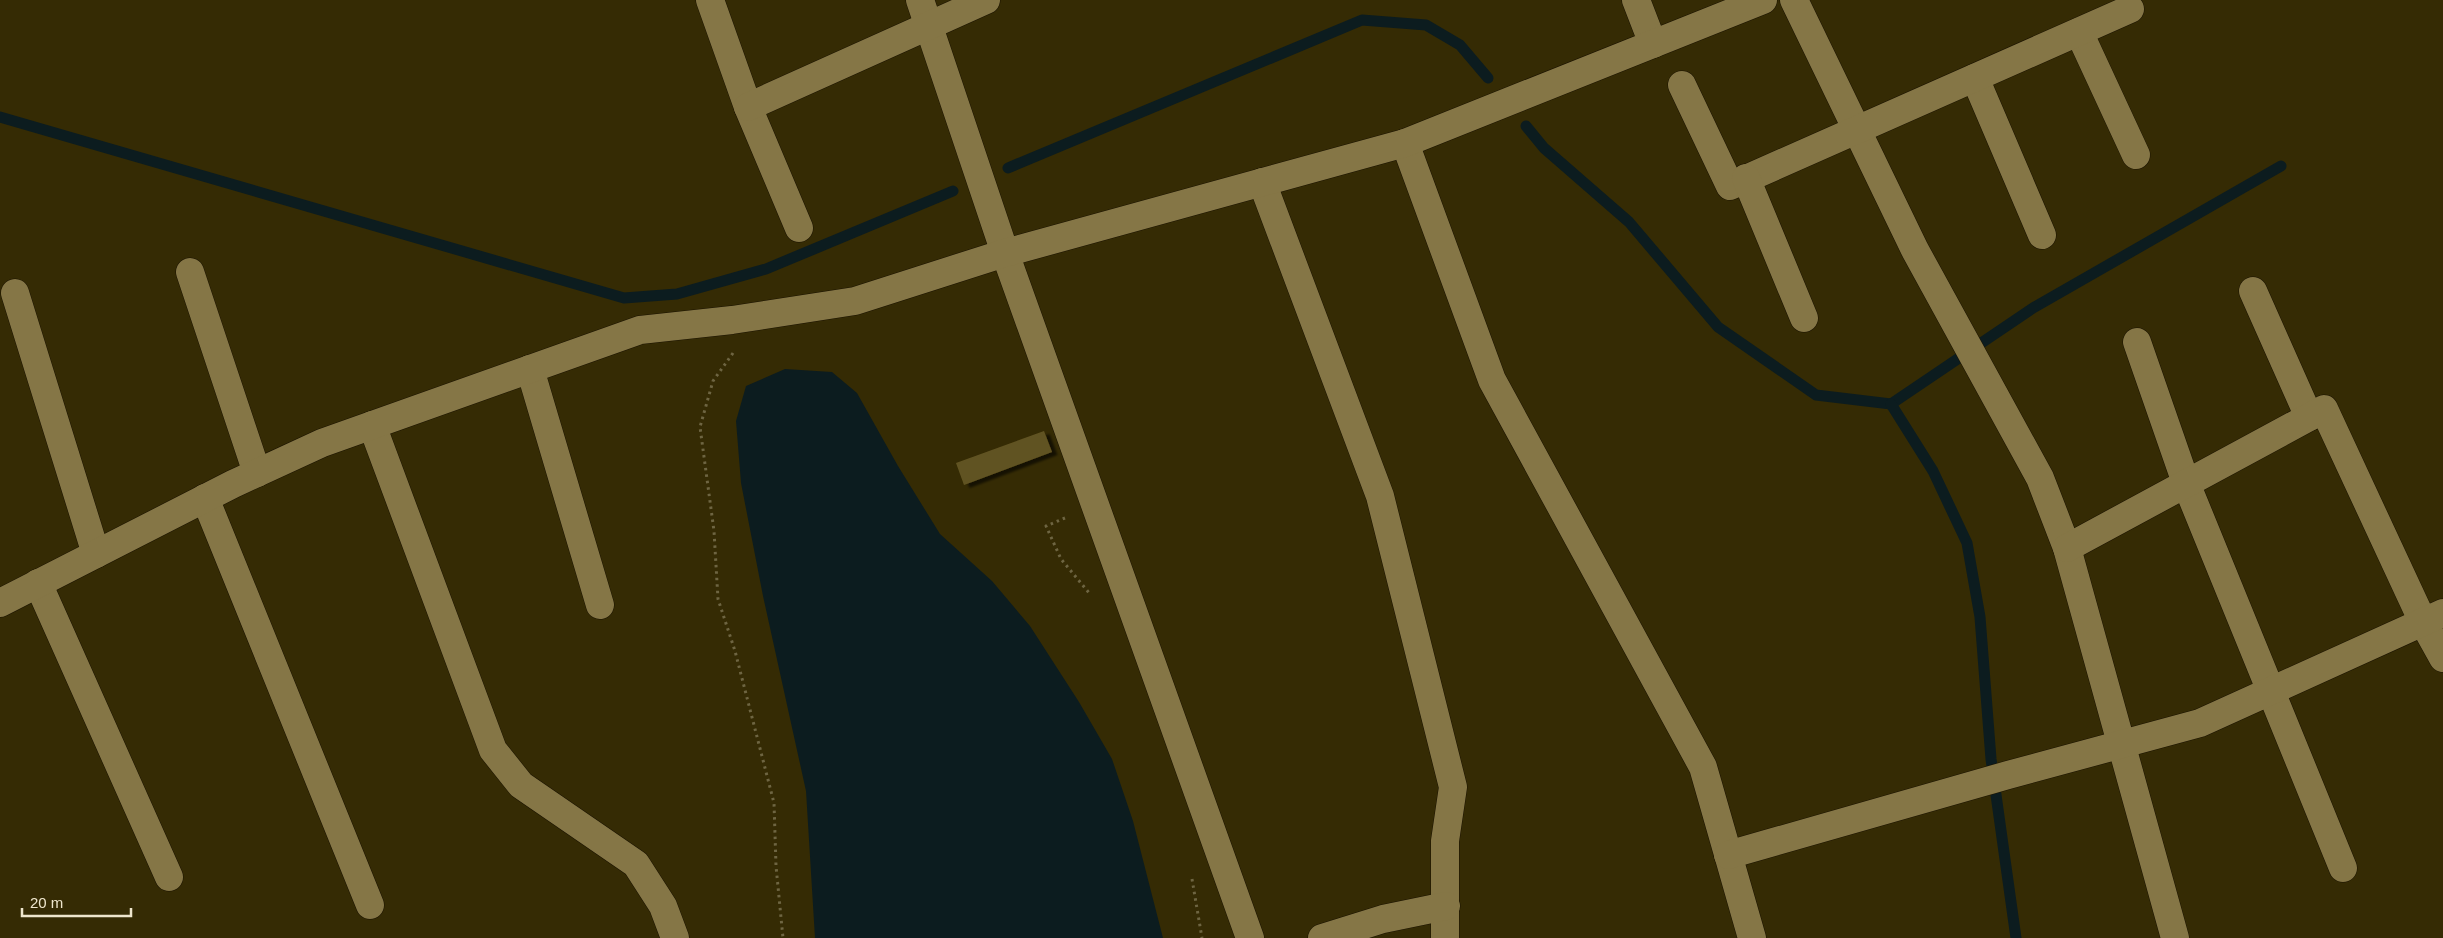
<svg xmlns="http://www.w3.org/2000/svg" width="2443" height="938" viewBox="0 0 2443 938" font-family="Arial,sans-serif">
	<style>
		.water { fill: #0c1c1f }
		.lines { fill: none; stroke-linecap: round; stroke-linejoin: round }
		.stream { stroke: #0c1c1f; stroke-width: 11 }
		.building { fill: #615322; filter: url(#shadow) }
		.minor-casing { stroke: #1b1300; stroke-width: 29 }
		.path { stroke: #6e6542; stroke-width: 3; stroke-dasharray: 2.5 4; stroke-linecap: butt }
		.minor { stroke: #857646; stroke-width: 28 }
	</style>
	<defs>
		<filter id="shadow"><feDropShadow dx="5.5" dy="3" stdDeviation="1" flood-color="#0009"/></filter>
	</defs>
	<rect width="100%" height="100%" fill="#352b04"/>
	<polygon class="water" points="785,369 832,372 857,393 898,466 940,534 992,581 1030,626 1079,702 1112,759 1133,821 1163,938 815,938 806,791 763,596 741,483 736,421 746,386"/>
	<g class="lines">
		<g class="stream">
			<polyline points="0,117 624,298 677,294 766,269 953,191"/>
			<polyline points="1526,126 1544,148 1629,222 1718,327 1816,395 1891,404 2033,308 2281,166"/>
			<polyline points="1008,168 1362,20 1426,25 1460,45 1488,78"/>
			<polyline points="1891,404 1933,471 1967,543 1980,617 1991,759 2016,938"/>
		</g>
	</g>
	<polygon class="building" points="1044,431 1052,452 964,485 956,463"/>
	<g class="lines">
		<defs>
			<g id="minor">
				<polyline points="710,0 748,107 799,228"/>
				<polyline points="920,0 1005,253 1250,938"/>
				<polyline points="1636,0 1653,44"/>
				<polyline points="1794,0 1915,250 2040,478 2067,548 2175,938"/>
				<polyline points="2079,32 2136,155"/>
				<polyline points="1975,78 2042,235"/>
				<polyline points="1682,85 1730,186 2130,9"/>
				<polyline points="748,107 986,0"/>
				<polyline points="1405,143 1492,380 1703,767 1752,938"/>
				<polyline points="1746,178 1804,318"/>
				<polyline points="1262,182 1380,496 1453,787 1445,841 1445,938"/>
				<polyline points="190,272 257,473"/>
				<polyline points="2253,291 2309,417"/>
				<polyline points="15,293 96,554"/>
				<polyline points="2137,342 2186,483 2343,868"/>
				<polyline points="530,369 600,605"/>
				<polyline points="372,425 493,750 521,785 636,864 663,906 675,938"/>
				<polyline points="205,498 370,905"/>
				<polyline points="2067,548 2324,409 2423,622 2443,658"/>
				<polyline points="38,583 169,877"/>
				<polyline points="0,603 233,484 322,443 640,330 732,320 855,301 1005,253 1405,143 1763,0"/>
				<polyline points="1728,855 2008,775 2200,723 2443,613"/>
				<polyline points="1322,938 1383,919 1446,906"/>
			</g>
		</defs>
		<use href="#minor" class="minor-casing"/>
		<g class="path">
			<polyline points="733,353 713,381 700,427 714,531 718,599 735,651 774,803 776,866 783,938"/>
			<polyline points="1065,518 1046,526 1061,559 1090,594"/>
			<polyline points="1192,879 1202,938"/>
		</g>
		<use href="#minor" class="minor"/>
	</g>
	<path d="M22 908v8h109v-8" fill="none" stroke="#eee6cd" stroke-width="2.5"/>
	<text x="30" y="908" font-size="15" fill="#eee6cd" stroke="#352b04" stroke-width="4" paint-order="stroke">20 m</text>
</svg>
